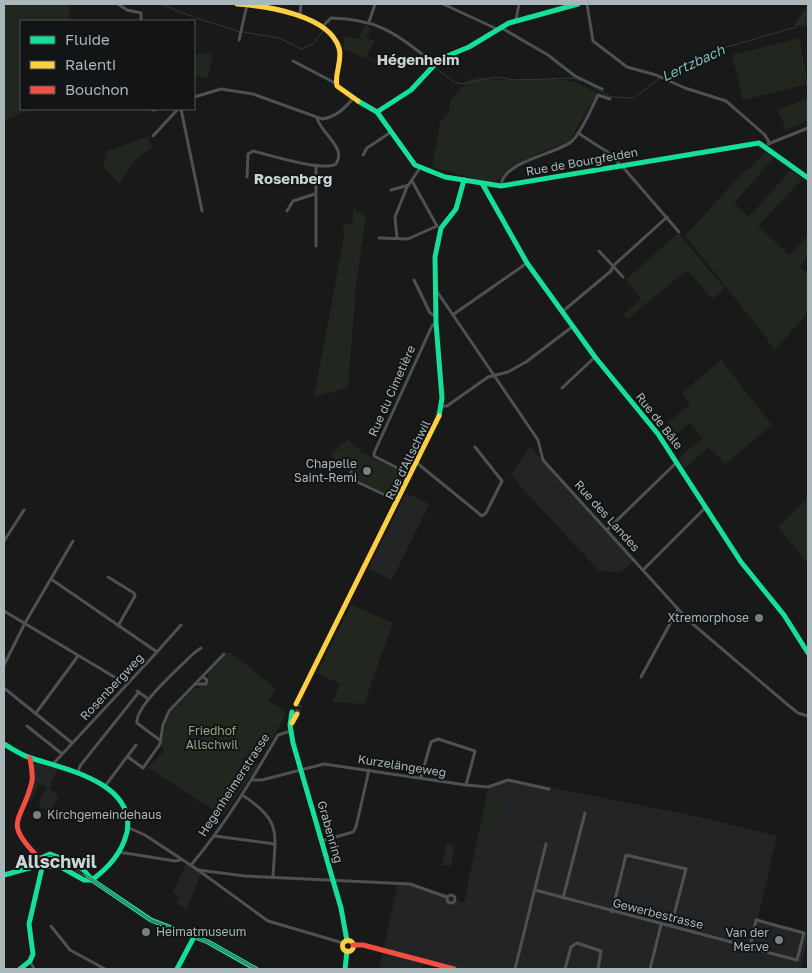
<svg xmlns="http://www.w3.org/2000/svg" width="812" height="973" viewBox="0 0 812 973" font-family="'Golos Text',sans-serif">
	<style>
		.built { fill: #232425 }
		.green { fill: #21271e }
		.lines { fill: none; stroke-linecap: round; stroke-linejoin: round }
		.stream { stroke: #2a3c3c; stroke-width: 1 }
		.secondary-tunnel { stroke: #363939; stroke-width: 5; stroke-dasharray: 5 2.5; stroke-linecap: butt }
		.street { stroke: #4d5152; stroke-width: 3 }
		.fast { stroke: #16e098; stroke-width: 5 }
		.slow { stroke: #ffcf43; stroke-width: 5 }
		.jam { stroke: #f24e42; stroke-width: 5 }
		.tram { stroke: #4d5051; stroke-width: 1 }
		.poi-dot { fill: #778082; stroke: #131415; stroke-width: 2 }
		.labels { text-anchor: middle; stroke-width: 4; stroke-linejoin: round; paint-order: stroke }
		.street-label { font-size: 12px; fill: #a9b7bb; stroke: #131415 }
		.poi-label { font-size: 12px; fill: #a9b7bb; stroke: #131415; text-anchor: end }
		.park-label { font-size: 12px; fill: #90a87e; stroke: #131415 }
		.water-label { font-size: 14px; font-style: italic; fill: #7db9b8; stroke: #131415 }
		.quarter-label { font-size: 15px; font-weight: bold; fill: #cad4d7; stroke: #131415 }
		.district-label { font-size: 18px; font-weight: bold; fill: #cad4d7; stroke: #131415 }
	</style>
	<rect width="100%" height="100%" fill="#191919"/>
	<g class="built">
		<polygon points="530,447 634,561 620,572 599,571 524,490 511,474"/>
		<polygon points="406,493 429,504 392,580 368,569"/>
		<polygon points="30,761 59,765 49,788 59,797 49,811 38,805 47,787 39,784 31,802 26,799 30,791"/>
		<polygon points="508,779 700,817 777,836 758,918 808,933 801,969 454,969 424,962 422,969 379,969 398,883 410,884 464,903 488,787"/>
		<polygon points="186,863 201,872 187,909 177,904 180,896 173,893"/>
	</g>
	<g class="green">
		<polygon points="4,4 70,4 69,21 21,21 21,109 30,109 4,121"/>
		<polygon points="808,4 808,27 793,25"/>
		<polygon points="364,26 371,28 366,37 375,41 366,56 380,64 381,68 369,59 343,49 345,36 359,39"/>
		<polygon points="799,38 808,84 743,100 732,55"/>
		<polygon points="213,53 208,78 194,76 194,54"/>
		<path d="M 480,77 L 499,80 L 554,79 L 576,82 L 597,93 L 569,142 C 557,147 544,150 533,156 C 519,164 503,181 490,183 L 432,167 L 440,123 L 449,111 L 451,99 L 469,80 Z"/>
		<polygon points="808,98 808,120 786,130 778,110"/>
		<polygon points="148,136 152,148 136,159 119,184 103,166 106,152"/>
		<polygon points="766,151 774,157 734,203 749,217 791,170 802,179 758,226 789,255 808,235 808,257 800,267 808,273 808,313 774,351 766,337 685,236 745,170 747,171"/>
		<polygon points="353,208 366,217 356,286 348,387 314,397 344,237 343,226 353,222"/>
		<polygon points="678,233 725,289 712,299 687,270 627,319 624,314 641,299 626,280"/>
		<polygon points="721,360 772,425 725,464 709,447 685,468 679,458 703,438 690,423 668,441 660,430 690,404 682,393"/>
		<polygon points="347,439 363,453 408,475 396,498 351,477 352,472 331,455"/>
		<polygon points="808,498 808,564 778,527"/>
		<polygon points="351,605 393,623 364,704 332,702 340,684 317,673"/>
		<polygon points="229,651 276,689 269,701 285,711 285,716 267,748 263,747 255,762 258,765 223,816 148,768 164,751 161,746 167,720 172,711 193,689 207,685 208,674"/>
		<polygon points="504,783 503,790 500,789 497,799 506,801 504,808 497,812 497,818 500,821 496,831 482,827 490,788"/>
		<polygon points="446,844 455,845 451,866 442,865"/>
	</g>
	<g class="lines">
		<g class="stream">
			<polyline points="152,4 163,5 191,16"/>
			<polyline points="196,18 237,31 279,38 301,49 313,44 323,31"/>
			<polyline points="436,68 454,82 462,84 495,77 516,80 574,78 581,81"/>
			<polyline points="663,77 713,51 796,27 808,11"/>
			<polyline points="587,83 611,97 634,98 660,78"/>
		</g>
		<polyline class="secondary-tunnel" points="297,714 299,705"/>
		<g class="street">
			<polyline points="118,4 127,10 141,13 141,21"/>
			<polyline points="443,4 497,29"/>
			<polyline points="587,4 593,41 627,67 656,75 685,88 726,101 765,135 769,142"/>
			<polyline points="300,15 301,4"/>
			<polyline points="516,20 519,4"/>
			<polyline points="369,22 375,4"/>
			<path d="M 323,26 L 331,18 C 381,19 397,35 435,64"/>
			<polyline points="500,27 548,55 575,76 602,89"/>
			<polyline points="239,40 247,5"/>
			<polyline points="293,61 335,83"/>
			<path d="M 194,97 L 221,89 L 253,94 L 322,119 C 336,117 345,109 353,98"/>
			<polyline points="181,109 202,211"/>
			<polyline points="153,110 156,109"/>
			<polyline points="578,133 609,153 620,165"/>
			<polyline points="153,136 178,109"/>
			<polyline points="768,144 808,128"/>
			<polyline points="363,155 367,148 391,132"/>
			<polyline points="316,165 316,246"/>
			<polyline points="622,166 679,232"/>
			<path d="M 247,177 L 248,154 L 253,151 C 270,155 323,172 336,164 C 347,147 321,134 317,118"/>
			<polyline points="412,181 437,226"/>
			<path d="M 501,185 C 504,161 556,154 571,142 C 581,134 592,107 598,95 L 610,99"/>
			<polyline points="391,190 409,185"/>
			<polyline points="287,211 293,201 315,194"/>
			<polyline points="379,238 408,239 437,226"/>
			<polyline points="397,238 395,217 407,187 420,168"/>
			<polyline points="623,277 613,266 667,217"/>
			<polyline points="414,280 430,313 435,316"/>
			<polyline points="436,290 538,440 543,460 688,620 788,705 798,713 808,716"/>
			<polyline points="562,312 611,271 613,266 599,251"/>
			<polyline points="454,314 527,263"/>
			<polyline points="562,388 595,357"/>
			<polyline points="442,406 447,406 488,377 508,372 526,362 572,327"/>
			<polyline points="417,463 482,516 486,513 502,481 475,447"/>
			<polyline points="351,472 351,479 398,501"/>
			<polyline points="411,475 374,456 374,453 432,326 436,323"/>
			<polyline points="608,529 677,462"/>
			<polyline points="4,541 24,510"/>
			<polyline points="643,570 706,507"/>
			<polyline points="108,577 134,593 135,596 118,626"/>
			<polyline points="51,579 157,652 53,764"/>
			<polyline points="4,611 121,681"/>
			<polyline points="157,652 181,625"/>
			<polyline points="4,665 25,623 73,541"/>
			<polyline points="641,677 678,609"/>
			<polyline points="195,684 206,684 207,680 203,677"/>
			<polyline points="4,688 71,742"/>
			<polyline points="137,691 147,698"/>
			<polyline points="36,713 78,656"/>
			<polyline points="27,726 61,753"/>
			<path d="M 161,741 L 137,723 C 134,707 182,665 194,653 L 201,648"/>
			<polyline points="128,757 143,768 160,744 163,725 169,711 224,654"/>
			<polyline points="78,772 80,766 139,692"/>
			<polyline points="421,777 431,742 438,739 475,751 466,785"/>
			<polyline points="252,780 262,780 324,764 466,785 488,787 508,780 549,789"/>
			<polyline points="105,786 136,745"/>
			<path d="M 242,795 C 283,821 275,833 273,877"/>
			<polyline points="129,828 145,835 198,870 268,921 343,943"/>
			<polyline points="215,836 275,844"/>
			<polyline points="322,841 353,832 356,827 369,770"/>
			<polyline points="119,852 175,861 180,860"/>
			<path d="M 191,865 C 225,825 251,781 278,735 L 291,731"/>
			<polyline points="198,870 245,876 410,884 447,897"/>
			<polyline points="535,890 750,947 756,920 804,933 797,960 750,948"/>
			<circle cx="451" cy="899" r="4"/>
			<polyline points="563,898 585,813"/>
			<polyline points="612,912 626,855 686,869 671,926"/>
			<polyline points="51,926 70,950 105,969"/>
			<polyline points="30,961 34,969"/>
			<polyline points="515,969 546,844"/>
			<polyline points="565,969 571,947 577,943 601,951 598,969"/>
			<polyline points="650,969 661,925"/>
		</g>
		<g class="fast">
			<polyline points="358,101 377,112 415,165 445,177 501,186 759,143 808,178"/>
			<polyline points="377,112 411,90 440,59 469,47 509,23 578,4"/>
			<polyline points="483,185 527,263 595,357 658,434 741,562 784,615 808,653"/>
			<polyline points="439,416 442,398 436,323 435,257 441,228 456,209 464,180"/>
			<polyline points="292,712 290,725 293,743 341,908 347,941"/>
			<path d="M 4,744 C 13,749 21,755 31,758 C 65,769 136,783 127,832 C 122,853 109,867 92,880"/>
			<polyline points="40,865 41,858 50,854 80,866 92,880 151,920 208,942 256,969"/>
			<polyline points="41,867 59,866 84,880 92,880"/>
			<polyline points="4,875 40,865"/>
			<polyline points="20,969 30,961 33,954 29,924 42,868"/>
			<polyline points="177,969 194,937"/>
			<polyline points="345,969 347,951"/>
		</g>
		<g class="slow">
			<path d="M 237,4 C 266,6 329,15 339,48 C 343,61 334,73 337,86 L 358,101"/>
			<polyline points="296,704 439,416"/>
			<polyline points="292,723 297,714"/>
			<circle cx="348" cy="946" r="5.5"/>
		</g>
		<g class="jam">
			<path d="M 30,758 C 31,765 33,774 32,781 C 22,824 1,820 40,859"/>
			<polyline points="353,945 363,945 454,969"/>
		</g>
		<polyline class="tram" points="255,969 208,943 151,921 71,867 61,865 46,868 42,863 43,857 51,855 76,868 152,920 208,941 258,969"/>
	</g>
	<g class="poi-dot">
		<circle cx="367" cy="471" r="5"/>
		<circle cx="759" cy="618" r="5"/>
		<circle cx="37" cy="815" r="5"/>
		<circle cx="146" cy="932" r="5"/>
		<circle cx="779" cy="940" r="5"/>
	</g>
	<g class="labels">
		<g class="street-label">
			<text transform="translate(582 162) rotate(-10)" y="4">Rue de Bourgfelden</text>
			<text transform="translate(392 391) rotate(-66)" y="4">Rue du Cimetière</text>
			<text transform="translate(659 421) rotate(52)" y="4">Rue de Bâle</text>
			<text transform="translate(408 460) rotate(-64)" y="4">Rue d'Allschwil</text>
			<text transform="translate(607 516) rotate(48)" y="4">Rue des Landes</text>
			<text transform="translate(112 687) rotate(-47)" y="4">Rosenbergweg</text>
			<text transform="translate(402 766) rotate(9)" y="4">Kurzelängeweg</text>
			<text transform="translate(234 785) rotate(-57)" y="4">Hegenheimerstrasse</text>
			<text transform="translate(330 832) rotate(74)" y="4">Grabenring</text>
			<text transform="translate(658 914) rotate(14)" y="4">Gewerbestrasse</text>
		</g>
		<g class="poi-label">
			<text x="357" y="468">Chapelle<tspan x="357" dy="14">Saint-Remi</tspan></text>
			<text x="749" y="622">Xtremorphose</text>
			<text x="47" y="819" text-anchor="start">Kirchgemeindehaus</text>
			<text x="156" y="936" text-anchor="start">Heimatmuseum</text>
			<text x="769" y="937">Van der<tspan x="769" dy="14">Merve</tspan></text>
		</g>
		<g class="park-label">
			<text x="212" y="735">Friedhof<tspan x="212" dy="14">Allschwil</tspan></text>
		</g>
		<g class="water-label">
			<text transform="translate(693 63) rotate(-25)" y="5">Lertzbach</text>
		</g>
		<g class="quarter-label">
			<text x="418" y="65">Hégenheim</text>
			<text x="293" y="184">Rosenberg</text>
		</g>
		<g class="district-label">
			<text x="56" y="868">Allschwil</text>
		</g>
	</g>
	<rect width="812" height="973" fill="none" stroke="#a9b7bb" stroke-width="10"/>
	<rect x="20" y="20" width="175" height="90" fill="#131415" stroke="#4f5557"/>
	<rect x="30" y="36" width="25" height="8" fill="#16e098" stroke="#4f5557"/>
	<text x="65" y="45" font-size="15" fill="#a9b7bb">Fluide</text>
	<rect x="30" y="61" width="25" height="8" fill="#ffcf43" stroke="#4f5557"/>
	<text x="65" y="70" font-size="15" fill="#a9b7bb">Ralenti</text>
	<rect x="30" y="86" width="25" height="8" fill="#f24e42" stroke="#4f5557"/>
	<text x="65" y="95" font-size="15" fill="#a9b7bb">Bouchon</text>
</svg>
